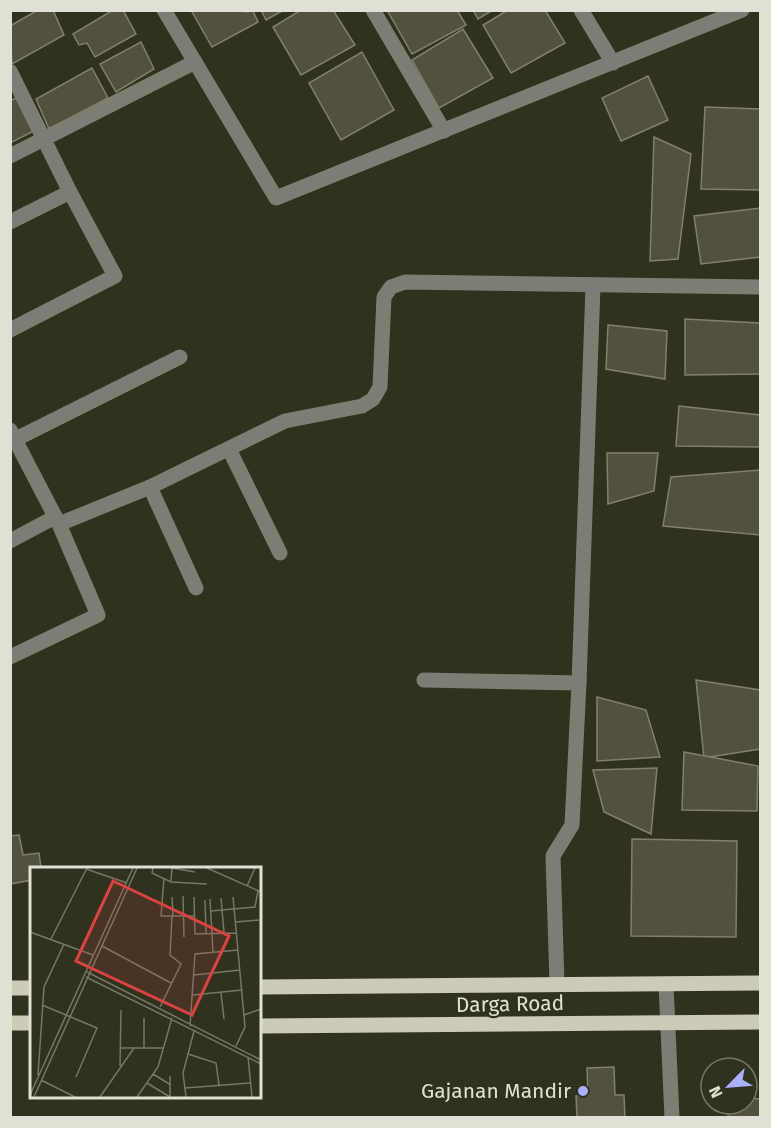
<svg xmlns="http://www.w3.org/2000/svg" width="771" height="1128" viewBox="0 0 771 1128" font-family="'Fira Sans',sans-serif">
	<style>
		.building { fill: #52513f; stroke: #80806c; stroke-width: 1.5 }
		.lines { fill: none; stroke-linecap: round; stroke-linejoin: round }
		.minor { stroke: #7d7d74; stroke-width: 15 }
		.major { stroke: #cbcbb8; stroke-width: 15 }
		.poi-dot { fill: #a9b0fc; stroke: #31311f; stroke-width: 2 }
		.labels { text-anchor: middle; stroke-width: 4.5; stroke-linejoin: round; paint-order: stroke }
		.street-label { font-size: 21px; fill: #e0e0d5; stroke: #31311f }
		.poi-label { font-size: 21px; fill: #e0e0d5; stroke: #31311f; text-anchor: end }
		.inset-road { fill: none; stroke: #777768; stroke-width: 1.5 }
		.view { fill: #d84442; fill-opacity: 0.15; stroke: #d84442; stroke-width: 3 }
		.inset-edge { fill: none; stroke: #e0e0d5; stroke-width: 3 }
	</style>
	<rect width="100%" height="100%" fill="#31311f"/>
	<g class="building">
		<polygon points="38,10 53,10 64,35 12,64 10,26"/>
		<polygon points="113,10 123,10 136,34 95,57 87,43 79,45 73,34"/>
		<polygon points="191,10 245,10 245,12 253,11 258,22 212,47"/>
		<polygon points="261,10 284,10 266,20"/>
		<polygon points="301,10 333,10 355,45 301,75 273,27"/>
		<polygon points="387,10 457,10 466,25 412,54"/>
		<polygon points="473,10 493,10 478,19"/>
		<polygon points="508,10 545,10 565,43 511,73 483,25"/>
		<polygon points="463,29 493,78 439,108 412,60"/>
		<polygon points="141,42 154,69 116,92 100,64"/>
		<polygon points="362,52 394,110 341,140 309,83"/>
		<polygon points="92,68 108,98 49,129 36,99"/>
		<polygon points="648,76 668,120 621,141 602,98"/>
		<polygon points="18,97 34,131 10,143 10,101"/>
		<polygon points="705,107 760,109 760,190 701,189"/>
		<polygon points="654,137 691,154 678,259 650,261"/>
		<polygon points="760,208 760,257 701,264 694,216"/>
		<polygon points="685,319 760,323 760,374 685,375"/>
		<polygon points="608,325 667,331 665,379 606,369"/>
		<polygon points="679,406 760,415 760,447 676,446"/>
		<polygon points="607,453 658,453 654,491 608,504"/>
		<polygon points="760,470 760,535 663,526 671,477"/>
		<polygon points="696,680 760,690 760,749 704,758"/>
		<polygon points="597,697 646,710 660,757 597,761"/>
		<polygon points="684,752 758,766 757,811 682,810"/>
		<polygon points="657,768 651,834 604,812 593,770"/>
		<polygon points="19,835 23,855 39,853 41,868 32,868 32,880 10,884 10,836"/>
		<polygon points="632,839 737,841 736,937 631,936"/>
		<polygon points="614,1067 615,1095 624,1095 625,1118 577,1118 576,1096 588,1095 587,1068"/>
		<polygon points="747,1098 760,1099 760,1118 728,1118 729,1104 747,1104"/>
	</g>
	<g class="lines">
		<g class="minor">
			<polyline points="164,10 276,198 742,10"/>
			<polyline points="373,10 444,131"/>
			<polyline points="581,10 613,63"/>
			<polyline points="10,71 70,192 115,276 10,330"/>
			<polyline points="10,156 195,62"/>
			<polyline points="10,222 70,192"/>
			<polyline points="10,430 59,524 98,615 10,657"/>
			<polyline points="10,442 180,357"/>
			<polyline points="229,449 280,553"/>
			<polyline points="150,487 196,588"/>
			<polyline points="59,524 150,487 285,421 362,406 373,399 380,387 384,297 391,287 405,282 760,287"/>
			<polyline points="10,541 55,517"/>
			<polyline points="424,680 579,683"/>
			<polyline points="557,984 553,856 572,825 579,683 593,286"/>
			<polyline points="666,984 672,1118"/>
		</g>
		<g class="major">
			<polyline points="260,987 760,983"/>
			<polyline points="10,988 32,988"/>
			<polyline points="10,1023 32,1023"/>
			<polyline points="260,1026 760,1022"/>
		</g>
	</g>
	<circle class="poi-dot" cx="583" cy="1091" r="6"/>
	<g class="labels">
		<g class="street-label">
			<text transform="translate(510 1004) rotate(-1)" y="7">Darga Road</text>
		</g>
		<g class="poi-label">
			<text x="571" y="1098">Gajanan Mandir</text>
		</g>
	</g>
	<g transform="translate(30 867)">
		<rect width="231" height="231" fill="#31311f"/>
		<path class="inset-road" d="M 123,1 L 122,6 L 141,15 L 177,17M 177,1 L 231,25M 56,2 L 97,16M 134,11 L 131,49 L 164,49M 141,14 L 142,1 L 165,5M 217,19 L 225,1M 153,29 L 154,70M 142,30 L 143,49M 164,30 L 165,67 L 207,66M 203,30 L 215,160 L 206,179M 191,31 L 194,66M 180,32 L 183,86M 175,33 L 176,66M 181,44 L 225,40 L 228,24M 206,55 L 229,53M 0,65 L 63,88M 21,72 L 57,1M 72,79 L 141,116M 57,105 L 231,193M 164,108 L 210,103M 56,110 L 231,197M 191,126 L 194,152M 163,128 L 212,123M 12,138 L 67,161 L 46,210M 130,140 L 151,97 L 140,88 L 142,49M 214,148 L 231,142M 114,151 L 114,181M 160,159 L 165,87 L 208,83M 91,181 L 134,181M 158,187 L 186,196 L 189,218M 218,190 L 222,230M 90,199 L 91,143M 123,207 L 141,218M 8,208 L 14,120 L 34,77M 140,209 L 140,230M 11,213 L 45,230M 117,216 L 140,230M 155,221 L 220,216M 0,228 L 103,1M 4,230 L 107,1M 70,230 L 104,181M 107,230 L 128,200 L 142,151M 156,230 L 153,206 L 164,164"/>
		<path class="view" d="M 83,14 L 199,69 L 162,148 L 46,94 Z"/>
		<rect width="231" height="231" class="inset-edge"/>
	</g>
	<rect width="771" height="1128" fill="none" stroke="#e0e0d5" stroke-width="24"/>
	<g transform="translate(729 1086) rotate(245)"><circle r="28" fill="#31311f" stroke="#777768" stroke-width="1.5"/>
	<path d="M0-4.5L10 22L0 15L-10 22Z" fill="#a9b0fc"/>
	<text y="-9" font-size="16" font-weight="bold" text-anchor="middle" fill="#e0e0d5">N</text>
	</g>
</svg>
